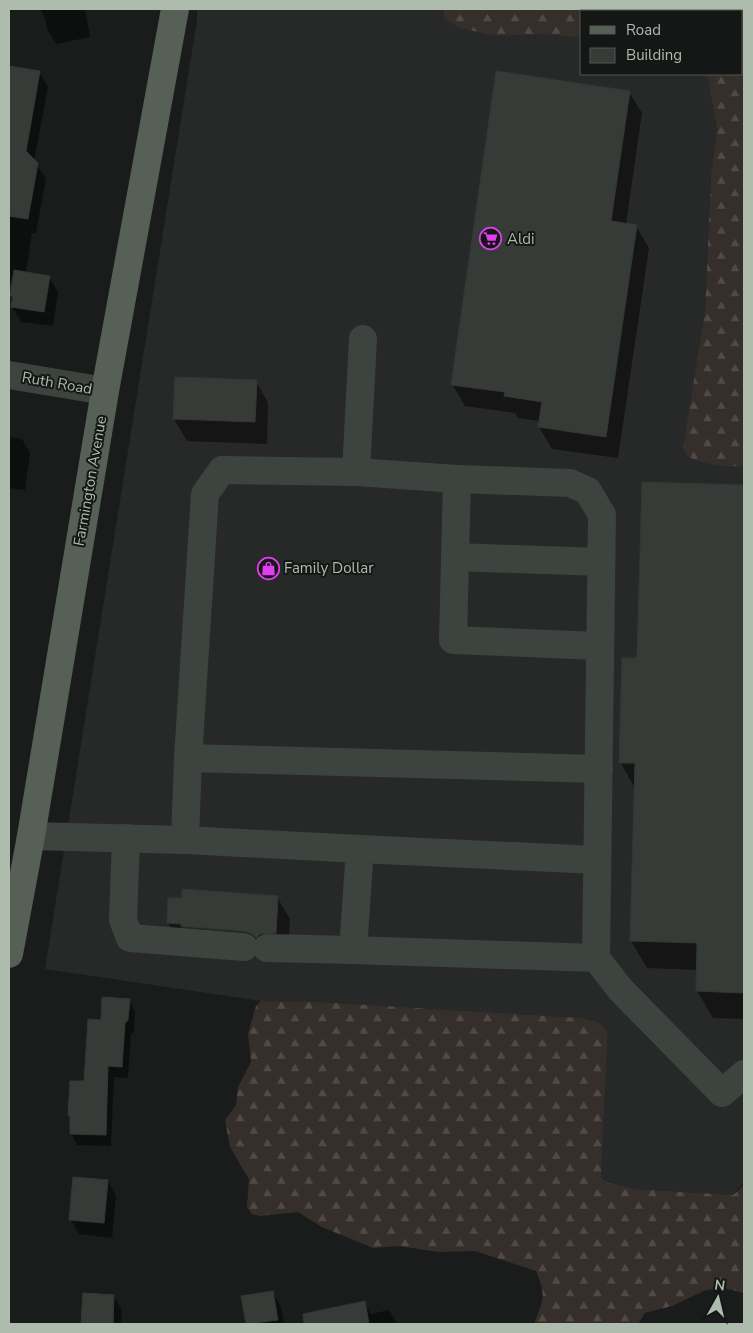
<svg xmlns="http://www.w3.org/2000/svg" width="753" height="1333" viewBox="0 0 753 1333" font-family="'Nunito Sans',sans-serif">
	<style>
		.built { fill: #262927 }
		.forest { fill: url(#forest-firs) }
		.shadow { fill: #0007; fill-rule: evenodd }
		.building { fill: #373b38; stroke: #343835 }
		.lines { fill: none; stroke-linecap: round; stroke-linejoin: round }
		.minor { stroke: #3d433e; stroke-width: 28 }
		.major { stroke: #576057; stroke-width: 28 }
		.labels { text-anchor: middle; stroke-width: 4; stroke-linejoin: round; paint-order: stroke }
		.poi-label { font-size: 15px; fill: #aebcad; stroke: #151716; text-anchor: start }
		.street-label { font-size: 15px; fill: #aebcad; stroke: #151716 }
	</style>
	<defs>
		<pattern id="forest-firs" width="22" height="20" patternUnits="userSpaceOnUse" patternTransform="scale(1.25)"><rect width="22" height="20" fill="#352e2a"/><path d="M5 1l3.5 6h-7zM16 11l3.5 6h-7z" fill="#504a46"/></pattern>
	</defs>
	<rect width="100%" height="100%" fill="#1a1c1b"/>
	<polygon class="built" points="197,9 443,9 444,18 542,34 582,38 582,74 707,74 717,129 711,175 705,312 733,467 744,466 744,1182 733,1195 637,1189 608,1183 601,1177 607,1050 607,1031 601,1023 583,1018 319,1002 261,1001 45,969 197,20"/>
	<g class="forest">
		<path d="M 443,9 L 744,9 L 744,466 C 732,468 696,464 687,455 C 685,453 684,450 683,448 L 705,312 L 711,175 L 717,129 L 707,74 L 742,74 L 742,11 L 582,11 L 582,38 L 542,34 L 496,36 L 460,28 L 444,18 Z"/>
		<path d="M 261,1001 L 319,1002 L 583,1018 L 601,1023 L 607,1031 L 607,1050 L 601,1177 L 608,1183 L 637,1189 L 733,1195 L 741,1188 L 744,1182 L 744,1293 L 724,1288 L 706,1290 L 672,1306 L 645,1313 L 638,1324 L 534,1324 C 543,1300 547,1296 536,1271 L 475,1251 L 438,1252 L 400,1246 L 373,1248 L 322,1227 L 298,1212 L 260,1216 L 252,1214 L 247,1207 L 249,1179 L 230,1147 L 225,1120 L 236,1105 L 238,1087 L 251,1062 L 248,1034 L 256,1006 Z"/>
	</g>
	<g class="shadow">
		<polygon points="40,9 85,9 90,37 56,44 47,29 45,18"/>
		<polygon points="9,67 39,72 48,87 34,161 46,179 36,233 32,233 26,273 49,277 58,292 53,326 21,322 12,307 14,299 11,295 13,284 9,283"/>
		<polygon points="629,92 642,113 626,224 636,226 649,248 618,458 552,449 539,427 540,421 518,418 515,413 465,406 452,384"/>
		<polygon points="256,381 268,403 267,444 187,441 174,419"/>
		<polygon points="9,437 22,439 30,453 25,490 9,488"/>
		<polygon points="643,484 744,486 744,1019 713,1018 697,991 697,970 647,968 631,941 635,788 620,762 639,660"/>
		<path d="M 277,897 L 290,919 L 288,954 L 266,955 L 181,945 L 168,923 ZM 181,925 L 252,931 L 251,933 L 181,928 Z"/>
		<polygon points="129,1000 135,1012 134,1032 131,1034 128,1078 114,1077 111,1146 77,1145 71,1133 71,1082 85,1082 102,1021"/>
		<polygon points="108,1181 116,1196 112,1238 79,1234 71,1220"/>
		<polygon points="272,1292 281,1307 284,1324 247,1324 242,1298"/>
		<polygon points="84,1294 114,1296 122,1311 121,1324 82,1324"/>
		<polygon points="364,1303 371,1314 389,1310 397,1324 307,1324 305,1315"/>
	</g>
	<g class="building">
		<polygon points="9,66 40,71 26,151 38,163 28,219 9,216"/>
		<polygon points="496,71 630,91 611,221 637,225 606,437 538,427 542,402 504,396 505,392 451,385"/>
		<polygon points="14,270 50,276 44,312 11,307 13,296 10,296"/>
		<polygon points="175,377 257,380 255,422 173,419"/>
		<polygon points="642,482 744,485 744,993 696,991 697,943 630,941 635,763 619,763 622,658 637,658"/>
		<polygon points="182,889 278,896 276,933 260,934 256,938 252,934 245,931 181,926 181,924 167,923 168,898 182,898"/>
		<polygon points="102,997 130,999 128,1020 125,1023 122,1067 108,1066 106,1135 70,1134 70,1115 68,1115 70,1081 84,1081 88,1019 101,1020"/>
		<polygon points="73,1177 108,1180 104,1223 69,1220"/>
		<polygon points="273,1291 278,1320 246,1324 241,1296"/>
		<polygon points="83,1293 114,1295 113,1324 81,1324"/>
		<polygon points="365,1301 369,1324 304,1324 303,1314"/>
	</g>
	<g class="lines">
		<g class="minor">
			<polyline points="9,375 105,391"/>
			<polyline points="457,479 453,640 600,646"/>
			<polyline points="455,557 601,562"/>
			<polyline points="188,758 599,769"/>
			<polyline points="31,836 185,840 360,849 353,950 596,958 602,515 588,491 570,483 457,479 356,472 363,339"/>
			<polyline points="126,838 123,920 130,938 244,947"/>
			<polyline points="185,840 188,758 205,494 222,470 356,472"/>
			<polyline points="360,849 597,860"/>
			<polyline points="267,948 353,950"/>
			<polyline points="596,958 620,989 722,1093 744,1074"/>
		</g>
		<polyline class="major" points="9,954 31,836 105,391 175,9"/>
	</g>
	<defs>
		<symbol id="supermarket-ring" viewBox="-11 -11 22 22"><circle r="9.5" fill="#151716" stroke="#e13df1" stroke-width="1.5"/><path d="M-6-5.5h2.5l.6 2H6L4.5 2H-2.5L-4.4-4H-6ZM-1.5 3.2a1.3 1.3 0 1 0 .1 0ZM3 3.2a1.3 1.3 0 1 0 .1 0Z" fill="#e13df1"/></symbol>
		<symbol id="shop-ring" viewBox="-11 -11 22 22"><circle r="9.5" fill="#151716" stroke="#e13df1" stroke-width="1.5"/><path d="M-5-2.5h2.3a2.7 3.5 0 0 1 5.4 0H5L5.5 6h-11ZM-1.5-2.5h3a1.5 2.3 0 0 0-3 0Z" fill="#e13df1"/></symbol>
	</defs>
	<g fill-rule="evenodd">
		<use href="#supermarket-ring" x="478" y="226" width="25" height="25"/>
		<use href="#shop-ring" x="256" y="556" width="25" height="25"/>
	</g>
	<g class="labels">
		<g class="poi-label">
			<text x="507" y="244">Aldi</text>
			<text x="284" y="573">Family Dollar</text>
		</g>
		<g class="street-label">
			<text transform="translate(57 383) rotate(10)" y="5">Ruth Road</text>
			<text transform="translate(90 481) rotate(-80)" y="5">Farmington Avenue</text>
		</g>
	</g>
	<rect width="753" height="1333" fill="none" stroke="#aebcad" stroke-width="20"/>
	<rect x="580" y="10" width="162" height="65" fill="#151716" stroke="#525952"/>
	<rect x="590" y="26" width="25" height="8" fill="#576057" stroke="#525952"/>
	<text x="626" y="35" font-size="15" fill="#aebcad">Road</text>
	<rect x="590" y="48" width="25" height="15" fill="#373b38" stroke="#525952"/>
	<text x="626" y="60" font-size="15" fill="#aebcad">Building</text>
	<g transform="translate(718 1298) rotate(8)" stroke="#151716" stroke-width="4" paint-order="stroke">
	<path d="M0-4L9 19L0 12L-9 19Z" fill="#aebcad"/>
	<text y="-8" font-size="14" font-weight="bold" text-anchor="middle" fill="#aebcad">N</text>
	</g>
</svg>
